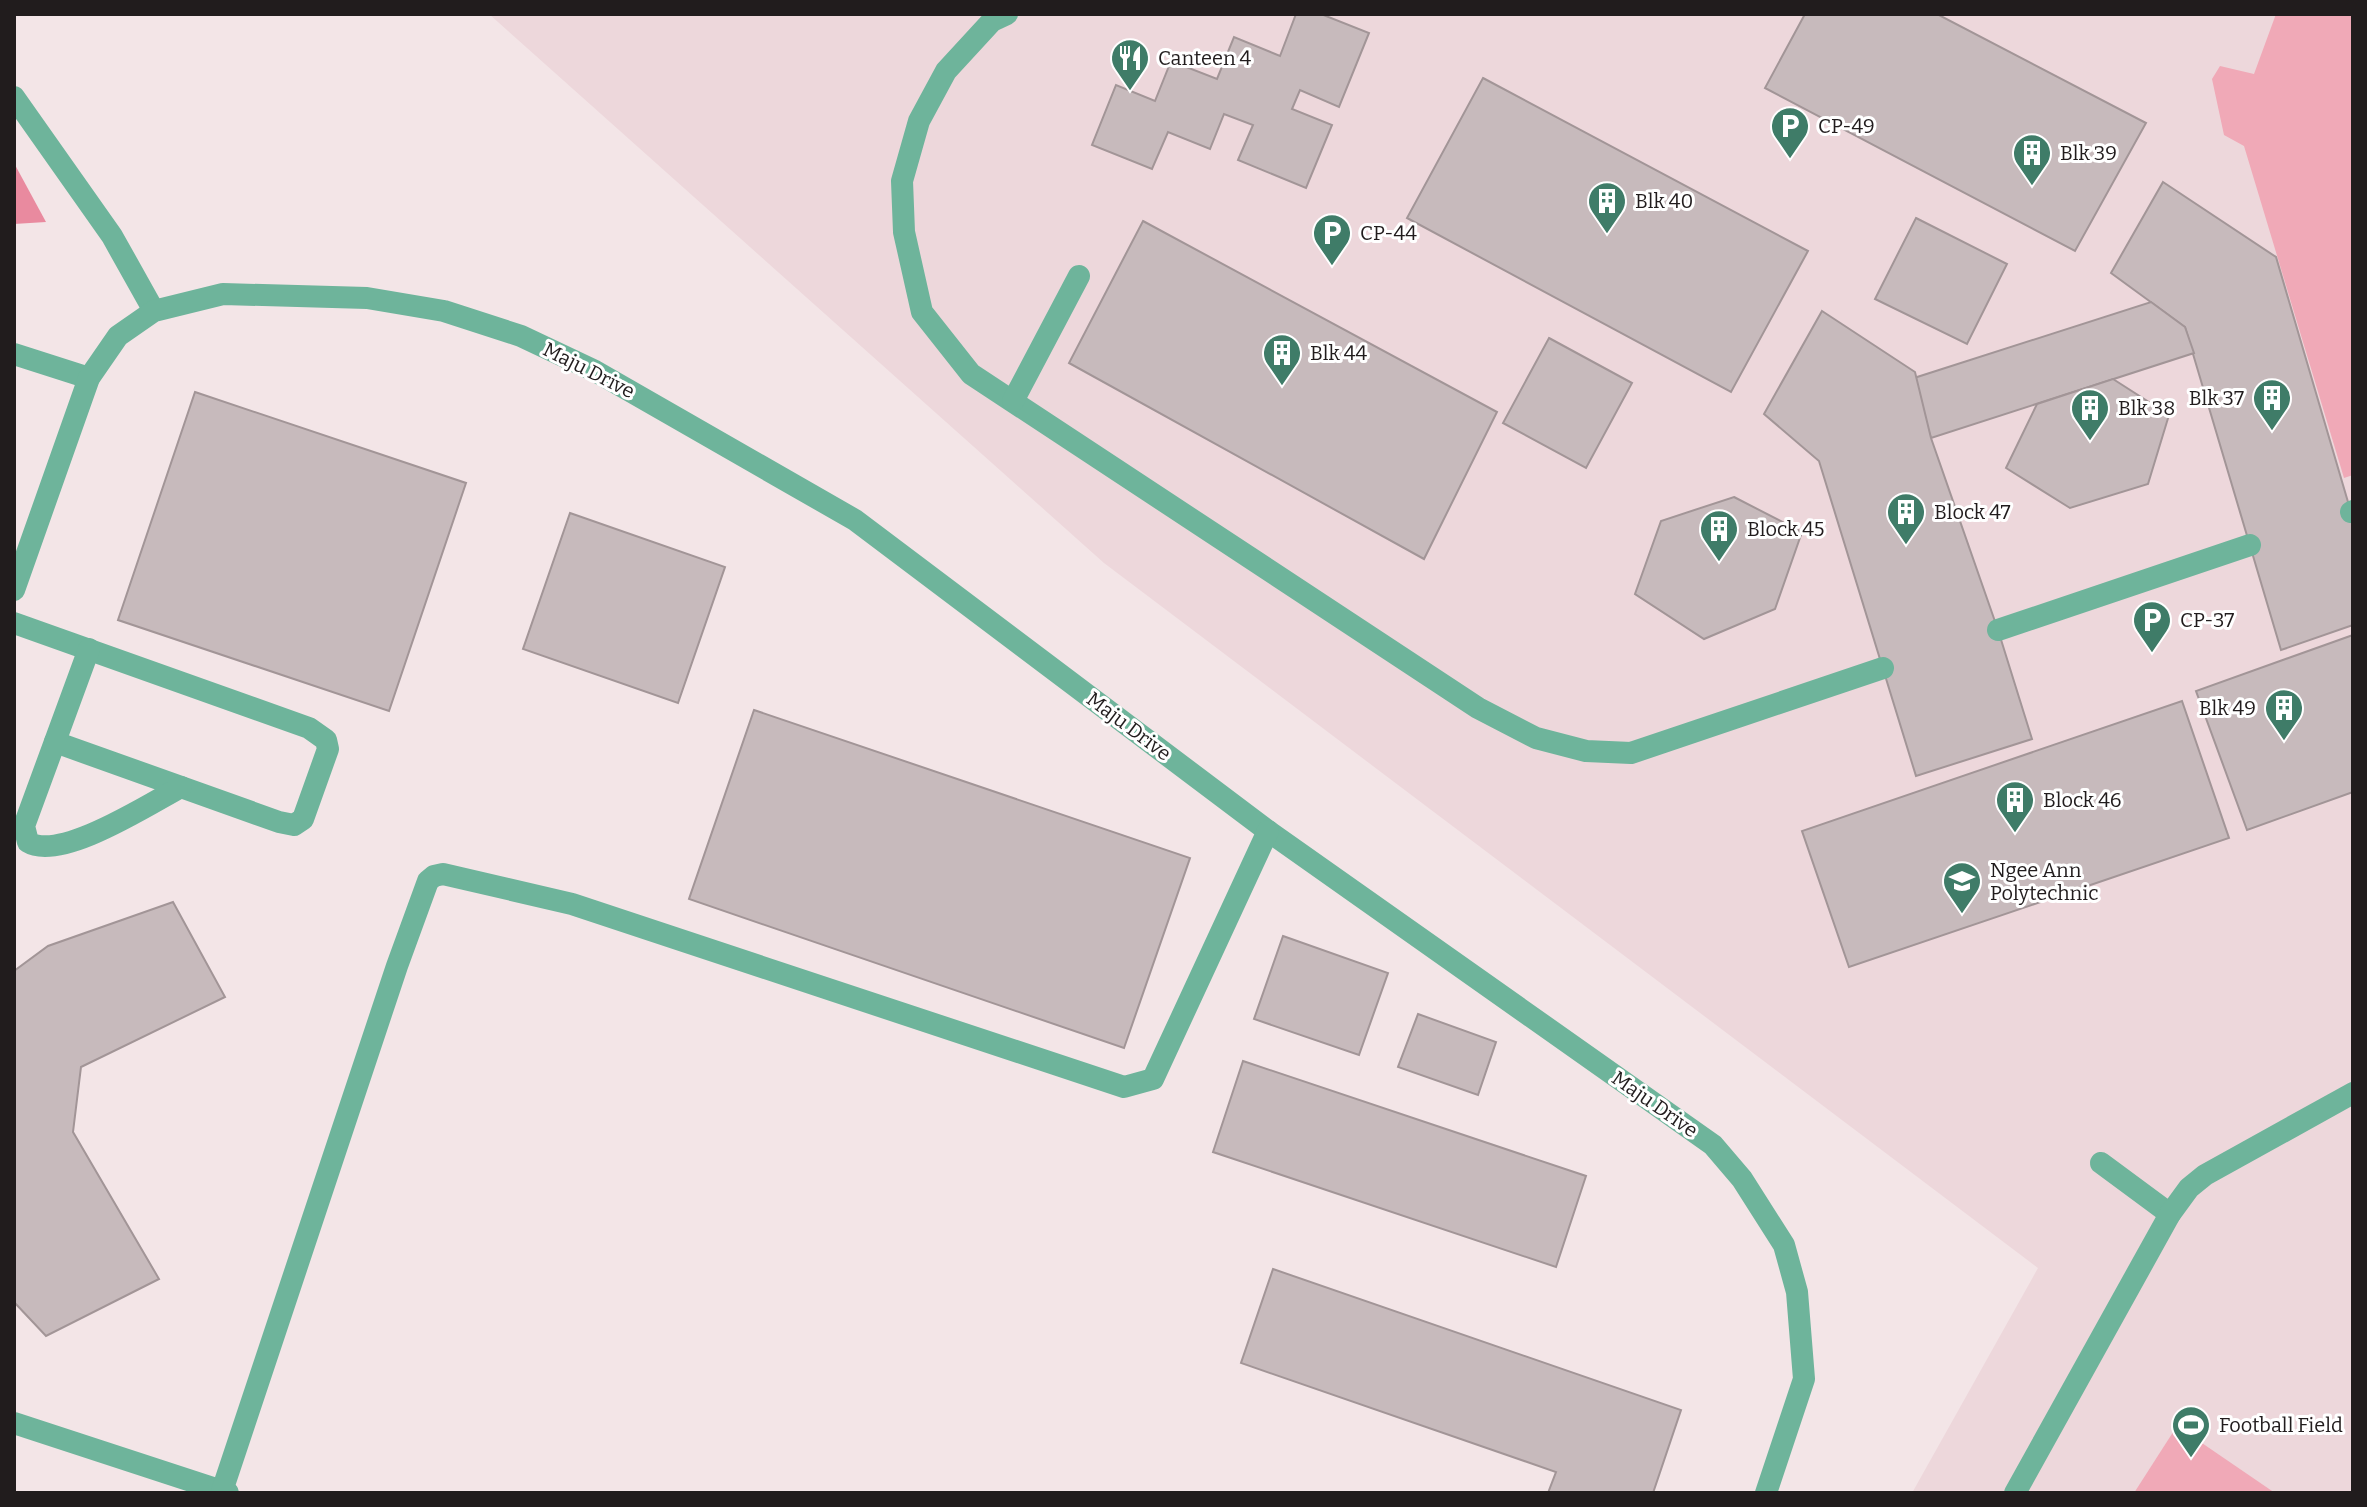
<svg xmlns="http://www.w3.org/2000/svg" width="2367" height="1507" viewBox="0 0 2367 1507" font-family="Bitter,serif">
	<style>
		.built { fill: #edd7db }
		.green { fill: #f0a9b7 }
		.forest { fill: #e98a9f }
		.building { fill: #c7babc; stroke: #a29597; stroke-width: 2 }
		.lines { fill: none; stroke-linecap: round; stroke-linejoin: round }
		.lane { stroke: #6eb49b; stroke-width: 22 }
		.labels { text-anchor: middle; stroke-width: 6; stroke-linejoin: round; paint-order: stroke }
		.poi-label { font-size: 20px; fill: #211c1d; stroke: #fff; text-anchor: start }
		.street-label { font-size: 20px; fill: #211c1d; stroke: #fff }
	</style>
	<rect width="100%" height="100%" fill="#f3e5e7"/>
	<polygon class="built" points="489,14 2353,14 2353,1493 1912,1493 2038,1268 1104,563"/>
	<g class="green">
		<polygon points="2276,14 2353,14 2353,475 2344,478 2244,146 2224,135 2212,79 2220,66 2254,74"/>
		<polygon points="2177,1426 2275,1493 2134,1493"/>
	</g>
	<polygon class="forest" points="14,163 46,222 14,224"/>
	<g class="building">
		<polygon points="1296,14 1321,14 1369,33 1339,107 1300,90 1292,109 1332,125 1306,188 1238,160 1253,125 1224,114 1210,149 1168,132 1152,169 1092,145 1116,85 1155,101 1171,61 1217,79 1234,37 1280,56"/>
		<polygon points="1805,14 1937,14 2146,123 2075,251 1765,88"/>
		<polygon points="1483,78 1808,251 1731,392 1407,218"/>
		<polygon points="2163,182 2276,257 2353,519 2353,625 2281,650 2185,327 2111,273"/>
		<polygon points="1916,218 2007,264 1967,344 1875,299"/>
		<polygon points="1143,221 1497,412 1424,559 1069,363"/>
		<polygon points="2151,302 2185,327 2194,353 1931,438 1911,379"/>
		<polygon points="1822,311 1915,372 1931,438 1998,630 2032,739 1916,776 1819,461 1764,414"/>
		<polygon points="1549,338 1632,383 1586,468 1503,423"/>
		<polygon points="2113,379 2169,415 2148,484 2070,508 2006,468 2037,404"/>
		<polygon points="195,392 466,483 389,711 118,620"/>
		<polygon points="1734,497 1802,532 1775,609 1704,639 1635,594 1661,521"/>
		<polygon points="570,513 725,567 678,703 523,649"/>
		<polygon points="2353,635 2353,792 2247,830 2196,691"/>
		<polygon points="2182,701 2229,838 1849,967 1802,831"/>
		<polygon points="754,710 1190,858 1124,1048 689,899"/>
		<polygon points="173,902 225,997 81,1067 73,1132 159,1279 46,1336 14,1302 14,971 48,946"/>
		<polygon points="1283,936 1388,973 1359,1055 1254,1019"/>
		<polygon points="1418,1014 1496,1042 1478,1095 1398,1067"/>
		<polygon points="1243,1061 1586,1176 1556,1267 1213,1152"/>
		<polygon points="1273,1269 1681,1410 1653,1493 1548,1493 1556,1472 1241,1363"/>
	</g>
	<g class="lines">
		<g class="lane">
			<polyline points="1007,14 992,21 946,71 919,121 902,181 904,232 922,312 971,374 1478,708 1536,738 1586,751 1631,753 1883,668"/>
			<polyline points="14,97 112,236 154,311"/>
			<polyline points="14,354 89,378"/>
			<polyline points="1013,401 1079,276"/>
			<polyline points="2351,512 2353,511"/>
			<polyline points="14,590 89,378 118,336 154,311 223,294 367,298 444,311 521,336 595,371 855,520 1268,831 1713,1145 1742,1179 1784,1245 1797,1292 1804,1379 1766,1493"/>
			<polyline points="14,623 309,728 326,740 328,749 303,819 294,825 279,822 55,742"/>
			<polyline points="1998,630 2250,545"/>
			<path d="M 89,649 L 24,826 L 28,842 C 60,862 149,804 181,787"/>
			<polyline points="2101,1163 2170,1214"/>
			<polyline points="14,1423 228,1493"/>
			<polyline points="222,1491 397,966 428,881 434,876 443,874 572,904 1124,1087 1153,1079 1268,831"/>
			<polyline points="2015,1493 2170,1214 2189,1188 2205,1175 2353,1093"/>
		</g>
	</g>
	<defs>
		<symbol id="restaurant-pin" viewBox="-11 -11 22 30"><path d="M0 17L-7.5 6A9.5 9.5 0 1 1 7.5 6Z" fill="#3f7c68" stroke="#fff"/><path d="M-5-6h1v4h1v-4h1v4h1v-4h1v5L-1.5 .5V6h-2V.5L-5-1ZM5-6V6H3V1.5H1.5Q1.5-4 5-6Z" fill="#fff"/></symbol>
		<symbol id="parking-pin" viewBox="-11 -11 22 30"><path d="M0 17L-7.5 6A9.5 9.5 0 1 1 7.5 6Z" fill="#3f7c68" stroke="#fff"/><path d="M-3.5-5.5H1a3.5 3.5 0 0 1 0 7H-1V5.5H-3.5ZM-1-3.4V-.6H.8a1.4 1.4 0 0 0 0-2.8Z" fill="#fff"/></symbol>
		<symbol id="building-pin" viewBox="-11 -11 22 30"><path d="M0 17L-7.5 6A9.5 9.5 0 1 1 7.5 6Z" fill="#3f7c68" stroke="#fff"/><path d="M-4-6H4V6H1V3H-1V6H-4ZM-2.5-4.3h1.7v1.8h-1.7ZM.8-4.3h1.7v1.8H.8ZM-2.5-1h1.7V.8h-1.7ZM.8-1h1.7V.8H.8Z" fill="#fff"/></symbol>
		<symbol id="university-pin" viewBox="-11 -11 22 30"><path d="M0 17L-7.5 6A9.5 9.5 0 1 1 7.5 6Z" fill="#3f7c68" stroke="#fff"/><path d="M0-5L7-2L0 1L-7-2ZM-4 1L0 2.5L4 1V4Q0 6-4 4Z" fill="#fff"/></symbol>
		<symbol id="stadium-pin" viewBox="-11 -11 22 30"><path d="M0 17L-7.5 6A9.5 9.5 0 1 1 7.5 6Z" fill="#3f7c68" stroke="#fff"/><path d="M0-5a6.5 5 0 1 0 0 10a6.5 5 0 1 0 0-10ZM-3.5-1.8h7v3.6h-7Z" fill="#fff"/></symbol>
	</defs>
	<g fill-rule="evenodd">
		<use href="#restaurant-pin" x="1108" y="36" width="44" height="60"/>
		<use href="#parking-pin" x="1768" y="104" width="44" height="60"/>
		<use href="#building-pin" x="2010" y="131" width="44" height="60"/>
		<use href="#building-pin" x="1585" y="179" width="44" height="60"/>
		<use href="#parking-pin" x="1310" y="211" width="44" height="60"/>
		<use href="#building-pin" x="1260" y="331" width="44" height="60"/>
		<use href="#building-pin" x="2250" y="376" width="44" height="60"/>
		<use href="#building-pin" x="2068" y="386" width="44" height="60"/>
		<use href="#building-pin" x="1884" y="490" width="44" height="60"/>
		<use href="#building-pin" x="1697" y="507" width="44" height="60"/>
		<use href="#parking-pin" x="2130" y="598" width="44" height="60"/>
		<use href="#building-pin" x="2262" y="686" width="44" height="60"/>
		<use href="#building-pin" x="1993" y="778" width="44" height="60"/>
		<use href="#university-pin" x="1940" y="859" width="44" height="60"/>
		<use href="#stadium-pin" x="2169" y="1403" width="44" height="60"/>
	</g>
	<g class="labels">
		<g class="poi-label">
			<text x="1158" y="65">Canteen 4</text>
			<text x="1818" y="133">CP-49</text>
			<text x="2060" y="160">Blk 39</text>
			<text x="1635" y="208">Blk 40</text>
			<text x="1360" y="240">CP-44</text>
			<text x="1310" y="360">Blk 44</text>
			<text x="2244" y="405" text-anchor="end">Blk 37</text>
			<text x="2118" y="415">Blk 38</text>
			<text x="1934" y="519">Block 47</text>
			<text x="1747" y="536">Block 45</text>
			<text x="2180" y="627">CP-37</text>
			<text x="2256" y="715" text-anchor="end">Blk 49</text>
			<text x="2043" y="807">Block 46</text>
			<text x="1990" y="877">Ngee Ann<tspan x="1990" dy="23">Polytechnic</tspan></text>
			<text x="2219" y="1432">Football Field</text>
		</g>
		<g class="street-label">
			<text transform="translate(589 370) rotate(27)" y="7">Maju Drive</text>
			<text transform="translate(1129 726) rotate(37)" y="7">Maju Drive</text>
			<text transform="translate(1655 1104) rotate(35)" y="7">Maju Drive</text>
		</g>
	</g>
	<rect width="2367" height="1507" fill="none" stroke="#211c1d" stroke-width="32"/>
</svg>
